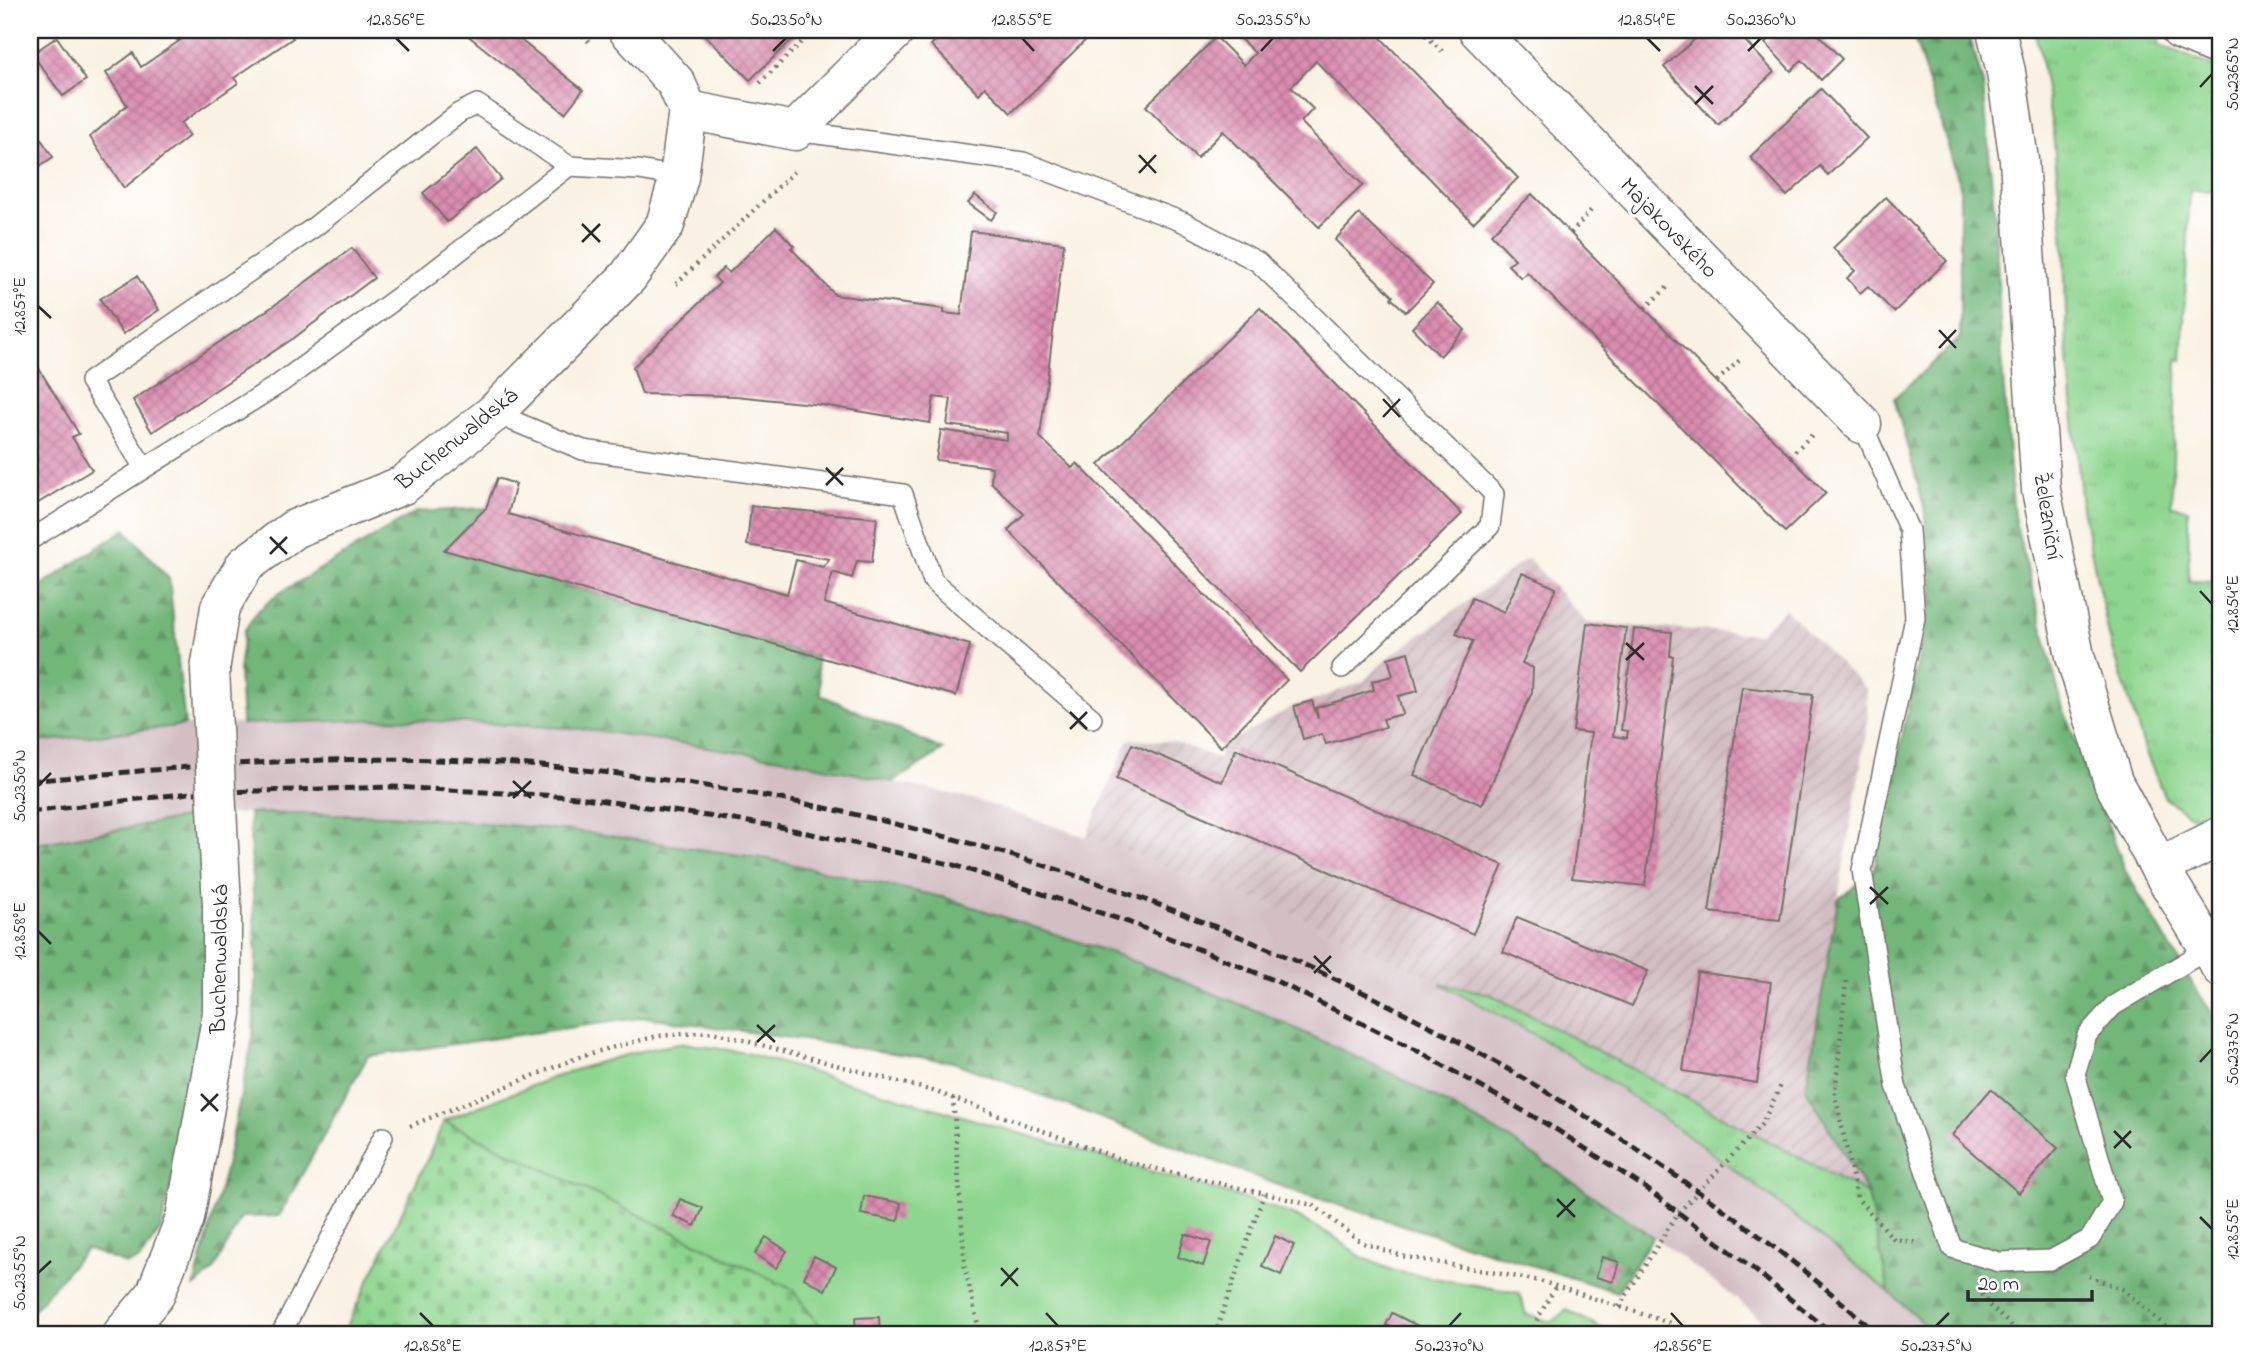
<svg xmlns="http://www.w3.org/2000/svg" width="2251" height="1364" viewBox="0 0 2251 1364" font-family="'Indie Flower',sans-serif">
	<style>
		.industrial { fill: url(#industrial-furrows) }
		.railway { fill: #d2bec3 }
		.grass { fill: url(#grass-tufts); stroke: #5c805d; stroke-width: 2 }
		.forest { fill: url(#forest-firs); stroke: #4e7052; stroke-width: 2 }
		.cemetery { fill: url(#cemetery-stones); stroke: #5c805d; stroke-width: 2 }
		.garden { fill: #8ed58f; stroke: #5c805d; stroke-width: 2 }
		.building { fill: url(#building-cross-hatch) }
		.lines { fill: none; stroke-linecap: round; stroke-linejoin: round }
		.lane-casing { stroke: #73706b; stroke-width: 22 }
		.street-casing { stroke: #73706b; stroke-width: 41 }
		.secondary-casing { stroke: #73706b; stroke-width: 41 }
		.path { stroke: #73706b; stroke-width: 4.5; stroke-dasharray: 2 5; stroke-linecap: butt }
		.lane { stroke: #fff; stroke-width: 19 }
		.street { stroke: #fff; stroke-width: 38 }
		.secondary { stroke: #fff; stroke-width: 38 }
		.rail { stroke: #2b2b2b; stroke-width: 5; stroke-dasharray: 10 5; stroke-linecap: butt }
		.street-bridge-casing { stroke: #73706b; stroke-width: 41; stroke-linecap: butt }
		.street-bridge { stroke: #fff; stroke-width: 38 }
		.ticks { fill: none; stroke: #2b2b2b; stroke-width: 2.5 }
		.labels { text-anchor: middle; stroke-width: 7; stroke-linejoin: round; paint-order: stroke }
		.street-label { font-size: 23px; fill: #2b2b2b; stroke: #fff }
		.neatline { fill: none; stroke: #2b2b2b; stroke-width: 2.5 }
		.ticks-label { font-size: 18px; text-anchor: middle; fill: #2b2b2b }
	</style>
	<defs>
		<pattern id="industrial-furrows" width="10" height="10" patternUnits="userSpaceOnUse" patternTransform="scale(1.75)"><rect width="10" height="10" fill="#d2bec3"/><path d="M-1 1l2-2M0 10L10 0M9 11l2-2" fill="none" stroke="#b4a3a8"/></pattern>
		<pattern id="grass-tufts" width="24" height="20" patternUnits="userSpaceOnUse" patternTransform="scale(1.75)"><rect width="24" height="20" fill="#8ed58f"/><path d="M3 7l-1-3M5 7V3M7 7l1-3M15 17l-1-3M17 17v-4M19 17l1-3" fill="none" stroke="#7bb77c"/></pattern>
		<pattern id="forest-firs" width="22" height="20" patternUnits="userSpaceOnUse" patternTransform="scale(1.75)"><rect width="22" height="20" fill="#72b67a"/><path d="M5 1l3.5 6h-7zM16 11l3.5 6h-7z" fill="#5e9464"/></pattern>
		<pattern id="cemetery-stones" width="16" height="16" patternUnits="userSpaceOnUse" patternTransform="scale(1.75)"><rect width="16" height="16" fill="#8ed58f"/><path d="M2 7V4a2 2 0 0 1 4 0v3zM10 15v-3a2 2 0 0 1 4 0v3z" fill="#7bb77c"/></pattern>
		<pattern id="building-cross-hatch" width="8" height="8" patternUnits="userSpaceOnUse" patternTransform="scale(1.75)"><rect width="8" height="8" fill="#db8db0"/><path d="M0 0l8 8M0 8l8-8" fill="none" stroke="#b2738f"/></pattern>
	</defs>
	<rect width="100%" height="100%" fill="#fff"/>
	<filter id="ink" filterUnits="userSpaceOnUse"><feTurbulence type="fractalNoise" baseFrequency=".0143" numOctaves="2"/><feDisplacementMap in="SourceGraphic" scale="14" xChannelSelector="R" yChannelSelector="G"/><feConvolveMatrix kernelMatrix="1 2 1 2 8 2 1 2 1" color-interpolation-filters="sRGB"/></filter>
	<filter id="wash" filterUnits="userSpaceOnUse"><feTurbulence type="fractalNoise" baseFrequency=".00686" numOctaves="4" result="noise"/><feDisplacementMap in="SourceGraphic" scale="28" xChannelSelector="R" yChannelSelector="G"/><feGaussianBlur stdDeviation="1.57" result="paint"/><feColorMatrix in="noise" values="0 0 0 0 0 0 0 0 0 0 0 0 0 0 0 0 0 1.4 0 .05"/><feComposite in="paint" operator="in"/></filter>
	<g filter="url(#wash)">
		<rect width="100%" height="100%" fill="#f9f1e3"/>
		<polygon class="industrial" points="1528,558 1587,623 1758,634 1785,609 1866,689 1868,721 1806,1089 1868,1194 1490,994 1440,983 1303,918 1086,837 1129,739 1174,742 1219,759 1221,747 1294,706 1313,701 1364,681 1388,658"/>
		<polygon class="railway" points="394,719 585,729 787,759 973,799 1086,837 1303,918 1440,983 1564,1052 1683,1131 1793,1213 1889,1292 1935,1334 1779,1334 1730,1294 1624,1215 1510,1139 1393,1074 1262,1013 946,898 768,859 575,831 249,813 195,816 30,845 30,743 185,725"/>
		<g class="grass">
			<polygon points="2034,30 2163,30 2158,44 2221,70 2221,192 2190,190 2182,360 2177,359 2171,506 2188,509 2189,581 2215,582 2216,577 2221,577 2221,813 2211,818 2189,815 2165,798 2146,753 2110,640 2082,508 2067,346 2064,244 2053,133 2040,52"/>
			<path d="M 1440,983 L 1490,994 L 1868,1194 L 1889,1292 C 1785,1207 1679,1124 1565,1053 C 1525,1028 1482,1006 1440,983 Z"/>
		</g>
		<g class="forest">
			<polygon points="1912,30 1968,30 1983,84 1995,220 2003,379 2014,517 2062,705 2127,874 2195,988 2221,1026 2221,1334 1935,1334 1889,1292 1868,1194 1806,1089 1838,899 1873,873 1933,591 1924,506 1894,398 1960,338 1960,185"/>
			<polygon points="486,508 445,550 816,657 821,695 943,750 893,782 787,759 585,729 394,719 242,724 239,671 244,631 257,612 278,594 416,512"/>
			<polygon points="125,529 169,579 185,725 30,743 30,593"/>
			<polygon points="249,813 392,815 575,831 768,859 946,898 1115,954 1262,1013 1393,1074 1510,1139 1653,1237 1617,1292 1291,1190 953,1062 646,1017 368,1056 279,1216 241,1217 214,1270 194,1287 226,1166 253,1038 256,956"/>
			<polygon points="195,816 211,962 200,1054 161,1229 139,1260 126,1264 86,1249 30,1314 30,845"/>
		</g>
		<polygon class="cemetery" points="444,1121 792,1289 826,1334 343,1334 428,1158"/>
		<path class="garden" d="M 684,1043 L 746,1053 L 1263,1204 L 1297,1217 L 1333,1236 L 1361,1257 L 1394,1271 L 1519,1293 L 1526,1314 L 1551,1322 L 1567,1310 L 1612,1334 L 826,1334 L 792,1289 L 444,1121 C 521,1089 601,1055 684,1043 Z"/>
		<g id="blocks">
			<g class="building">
				<polygon points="170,30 287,30 293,38 234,78 238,83 181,123 189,136 124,188 90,137 127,105 106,73 133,53 141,67 185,37 178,41"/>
				<polygon points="461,30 508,30 583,90 565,113"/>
				<polygon points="700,30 802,30 750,80"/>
				<polygon points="947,30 1096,30 1011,113 985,87 979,94 931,45"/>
				<polygon points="1231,30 1373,30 1518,178 1473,223 1316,61 1291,87 1313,109 1301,122 1363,185 1319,227 1223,131 1197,158 1146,106 1216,37 1244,65 1255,53"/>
				<polygon points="1705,30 1735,30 1774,72 1718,125 1664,67"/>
				<polygon points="1779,30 1814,30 1842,59 1821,80 1802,60 1791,71 1765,43"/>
				<polygon points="57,37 86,80 63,96 32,54"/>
				<polygon points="1821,89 1867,138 1828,175 1820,166 1787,196 1750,157"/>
				<polygon points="30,123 53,157 30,173"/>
				<polygon points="477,149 501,179 447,222 423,193"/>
				<polygon points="1532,194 1826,493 1785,532 1527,272 1521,278 1508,265 1515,259 1491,234"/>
				<polygon points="975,195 997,212 991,220 968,203"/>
				<polygon points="1886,197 1947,261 1894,312 1868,286 1860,293 1847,278 1855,271 1833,248"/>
				<polygon points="1359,214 1433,284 1406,312 1391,298 1393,296 1335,240"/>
				<polygon points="776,227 794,246 791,248 835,295 944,309 944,313 961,315 971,231 1064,243 1040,437 1072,468 1077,463 1287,680 1221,747 1008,530 1024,514 991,482 992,467 936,460 941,430 1007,440 1007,433 947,425 951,399 934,397 930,423 822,405 736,396 642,394 633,367 720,283 714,277 724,268 729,273"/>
				<polygon points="352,248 374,278 294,338 152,432 133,400 272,307"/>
				<polygon points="137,276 159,310 123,334 100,299"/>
				<polygon points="1437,302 1465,330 1440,356 1412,328"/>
				<polygon points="1260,308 1462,514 1300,672 1099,465"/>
				<polygon points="33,359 79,434 72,437 92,470 30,508 30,361"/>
				<polygon points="497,478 516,484 508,514 787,594 796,560 823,567 829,559 747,545 751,506 877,518 872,562 857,561 852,578 833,572 824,603 970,645 956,696 444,550 486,508"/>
				<polygon points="1522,573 1556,588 1522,663 1533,668 1532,692 1482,805 1414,775 1473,641 1456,634 1472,598 1504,612"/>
				<polygon points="1587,623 1626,628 1613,736 1627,738 1628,731 1621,730 1634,629 1672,632 1670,656 1673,656 1645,886 1572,878 1591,733 1573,731"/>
				<polygon points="1408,652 1418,691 1398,696 1403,714 1383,719 1386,727 1326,744 1322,734 1303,739 1294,706 1312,701 1318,719 1316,708 1374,690 1372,681 1393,676 1388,658"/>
				<polygon points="1742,687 1813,695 1780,920 1709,912"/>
				<polygon points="1132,744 1222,782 1236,749 1503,865 1473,934 1116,779"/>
				<polygon points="1517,917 1648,971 1632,1006 1503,952"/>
				<polygon points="1697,972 1771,982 1757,1083 1683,1071"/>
				<polygon points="1991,1089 2058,1148 2019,1193 1952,1135"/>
				<polygon points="864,1196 901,1203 898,1221 861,1214"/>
				<polygon points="680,1199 703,1208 695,1226 673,1216"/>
				<polygon points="1185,1234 1211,1242 1203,1266 1178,1257"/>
				<polygon points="1275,1236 1294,1245 1281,1275 1262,1266"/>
				<polygon points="766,1237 787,1251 776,1268 755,1254"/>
				<polygon points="814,1256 836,1267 825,1290 804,1278"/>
				<polygon points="1602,1257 1619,1262 1613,1282 1596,1277"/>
				<polygon points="1392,1313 1420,1327 1416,1334 1405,1334 1386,1325"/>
				<polygon points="879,1317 880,1334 856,1334 855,1318"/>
			</g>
		</g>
	</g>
	<g filter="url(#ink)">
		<use href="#blocks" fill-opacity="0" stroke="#73706b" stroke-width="2"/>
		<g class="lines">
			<defs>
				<g id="lane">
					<polyline points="796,131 1023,162 1183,222 1258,262 1494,494 1490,526 1342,668"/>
					<polyline points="494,413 583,450 903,494 933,581 1092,718"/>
					<polyline points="1862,424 1909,530 1915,618 1862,870 1896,1086 1952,1248 1999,1262 2051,1260 2090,1239 2112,1202 2075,1074 2087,1035 2113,1006 2208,949"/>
					<polyline points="144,468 90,381 313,228 459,113 477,104 569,166"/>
					<polyline points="30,540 279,384 426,277 569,166 639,170 679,177"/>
					<polyline points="132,1322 158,1334"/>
					<polyline points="281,1334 383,1137"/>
				</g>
				<g id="street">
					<polyline points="628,30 676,83 688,110"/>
					<polyline points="1478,30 1862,424"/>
					<polyline points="2180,30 2221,47"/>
					<polyline points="210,670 220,607 245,565 294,529 403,485 494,413 628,277 665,225 679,177 688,110 795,131 896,30"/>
					<polyline points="2159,867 2221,836"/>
					<polyline points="122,1334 155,1295 185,1218 222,1013 222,906"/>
				</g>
				<polyline id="secondary" points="1996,30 2006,72 2019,160 2041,490 2075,656 2113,782 2159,867 2221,968"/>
			</defs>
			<use href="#lane" class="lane-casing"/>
			<use href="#street" class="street-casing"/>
			<use href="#secondary" class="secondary-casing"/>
			<g class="path">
				<polyline points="578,30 589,42"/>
				<polyline points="1421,30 1442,51"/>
				<polyline points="760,83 814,30"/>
				<polyline points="1571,233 1594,207"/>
				<polyline points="676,284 794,172"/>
				<polyline points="1645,308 1670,285"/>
				<polyline points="1717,381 1742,358"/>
				<polyline points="1790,456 1815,432"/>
				<polyline points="1846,981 1835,1094 1857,1198 1894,1239 1918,1243"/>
				<polyline points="953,1098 965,1268 980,1334"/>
				<polyline points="410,1126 584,1055 657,1036 713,1032 933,1091 1131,1163 1313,1205 1361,1242 1402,1256 1540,1281 1673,1324"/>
				<polyline points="2089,1276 2124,1290 2174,1334"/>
				<polyline points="1978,1288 1989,1305 2020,1334"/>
				<polyline points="1619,1307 1678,1213 1762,1124 1782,1083"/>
				<polyline points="1215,1334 1264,1194"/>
				<polyline points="1533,1334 1538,1318 1556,1286"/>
			</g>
			<use href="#lane" class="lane"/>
			<use href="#street" class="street"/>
			<use href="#secondary" class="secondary"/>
			<g class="rail">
				<path d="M 30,781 C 196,765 362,751 529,765 C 929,797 1316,932 1648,1157 C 1728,1211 1806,1268 1877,1334"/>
				<polyline points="30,812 190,793 393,787 578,797 775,826 954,865 1128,922 1203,951 1276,981 1416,1050 1557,1130 1644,1187 1751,1267 1833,1334"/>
			</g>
			<defs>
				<polyline id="street-bridge" points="210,670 222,906"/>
			</defs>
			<use href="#street-bridge" class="street-bridge-casing"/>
			<use href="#street-bridge" class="street-bridge"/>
		</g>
	</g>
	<path class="ticks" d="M 396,38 L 409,51M 1022,38 L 1034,51M 1647,38 L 1660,51M 773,51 L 786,38M 1261,51 L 1273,38M 1748,51 L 1761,38M 1695,86 L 1713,104M 2200,87 L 2212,74M 1695,104 L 1713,86M 1139,155 L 1156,173M 1139,173 L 1156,155M 582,224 L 600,242M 582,242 L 600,224M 38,306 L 51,318M 1939,330 L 1956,348M 1939,348 L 1956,330M 1383,399 L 1400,417M 1383,417 L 1400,399M 826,468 L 843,485M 826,485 L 843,468M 270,537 L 287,554M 270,554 L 287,537M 2200,591 L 2212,604M 1626,643 L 1644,660M 1626,660 L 1644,643M 1070,712 L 1087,729M 1070,729 L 1087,712M 513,781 L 531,798M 38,786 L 51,773M 513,798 L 531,781M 1870,887 L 1888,904M 1870,904 L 1888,887M 38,931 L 51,944M 1314,956 L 1331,973M 1314,973 L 1331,956M 757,1025 L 775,1042M 757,1042 L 775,1025M 2200,1062 L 2212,1049M 201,1094 L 218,1111M 201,1111 L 218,1094M 2114,1131 L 2131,1148M 2114,1148 L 2131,1131M 1557,1199 L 1575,1217M 1557,1217 L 1575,1199M 2200,1217 L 2212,1229M 1001,1268 L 1018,1286M 38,1273 L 51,1261M 1001,1286 L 1018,1268M 420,1313 L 433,1326M 1046,1313 L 1058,1326M 1671,1313 L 1683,1326M 1449,1326 L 1461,1313M 1936,1326 L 1949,1313"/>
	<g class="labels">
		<g class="street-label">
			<text transform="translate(1670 227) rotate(46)" y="8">Majakovského</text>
			<text transform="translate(456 438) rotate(-39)" y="8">Buchenwaldská</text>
			<text transform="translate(2049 516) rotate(81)" y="8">Železniční</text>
			<text transform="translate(218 959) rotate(-89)" y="8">Buchenwaldská</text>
		</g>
	</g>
	<rect width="2251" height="1364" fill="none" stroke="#fff" stroke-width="77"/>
	<path d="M1968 1290v10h124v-10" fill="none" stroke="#2b2b2b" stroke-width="3.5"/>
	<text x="1978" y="1290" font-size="21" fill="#2b2b2b" stroke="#ffffff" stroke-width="5" paint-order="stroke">20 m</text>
	<rect x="38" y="38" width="2174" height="1288" class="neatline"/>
	<g class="ticks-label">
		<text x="396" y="25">12.856°E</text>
		<text x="786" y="25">50.2350°N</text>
		<text x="1022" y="25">12.855°E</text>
		<text x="1273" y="25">50.2355°N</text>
		<text x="1647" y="25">12.854°E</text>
		<text x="1761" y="25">50.2360°N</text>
		<text transform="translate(2232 74) rotate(-90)" y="6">50.2365°N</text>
		<text transform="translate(19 306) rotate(-90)" y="6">12.857°E</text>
		<text transform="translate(2232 604) rotate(-90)" y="6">12.854°E</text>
		<text transform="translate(19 786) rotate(-90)" y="6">50.2350°N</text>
		<text transform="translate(19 931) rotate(-90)" y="6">12.858°E</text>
		<text transform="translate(2232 1049) rotate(-90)" y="6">50.2375°N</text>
		<text transform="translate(2232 1229) rotate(-90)" y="6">12.855°E</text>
		<text transform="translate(19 1273) rotate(-90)" y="6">50.2355°N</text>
		<text x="433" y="1351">12.858°E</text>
		<text x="1058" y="1351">12.857°E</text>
		<text x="1449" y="1351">50.2370°N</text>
		<text x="1683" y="1351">12.856°E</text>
		<text x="1936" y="1351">50.2375°N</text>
	</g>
</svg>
